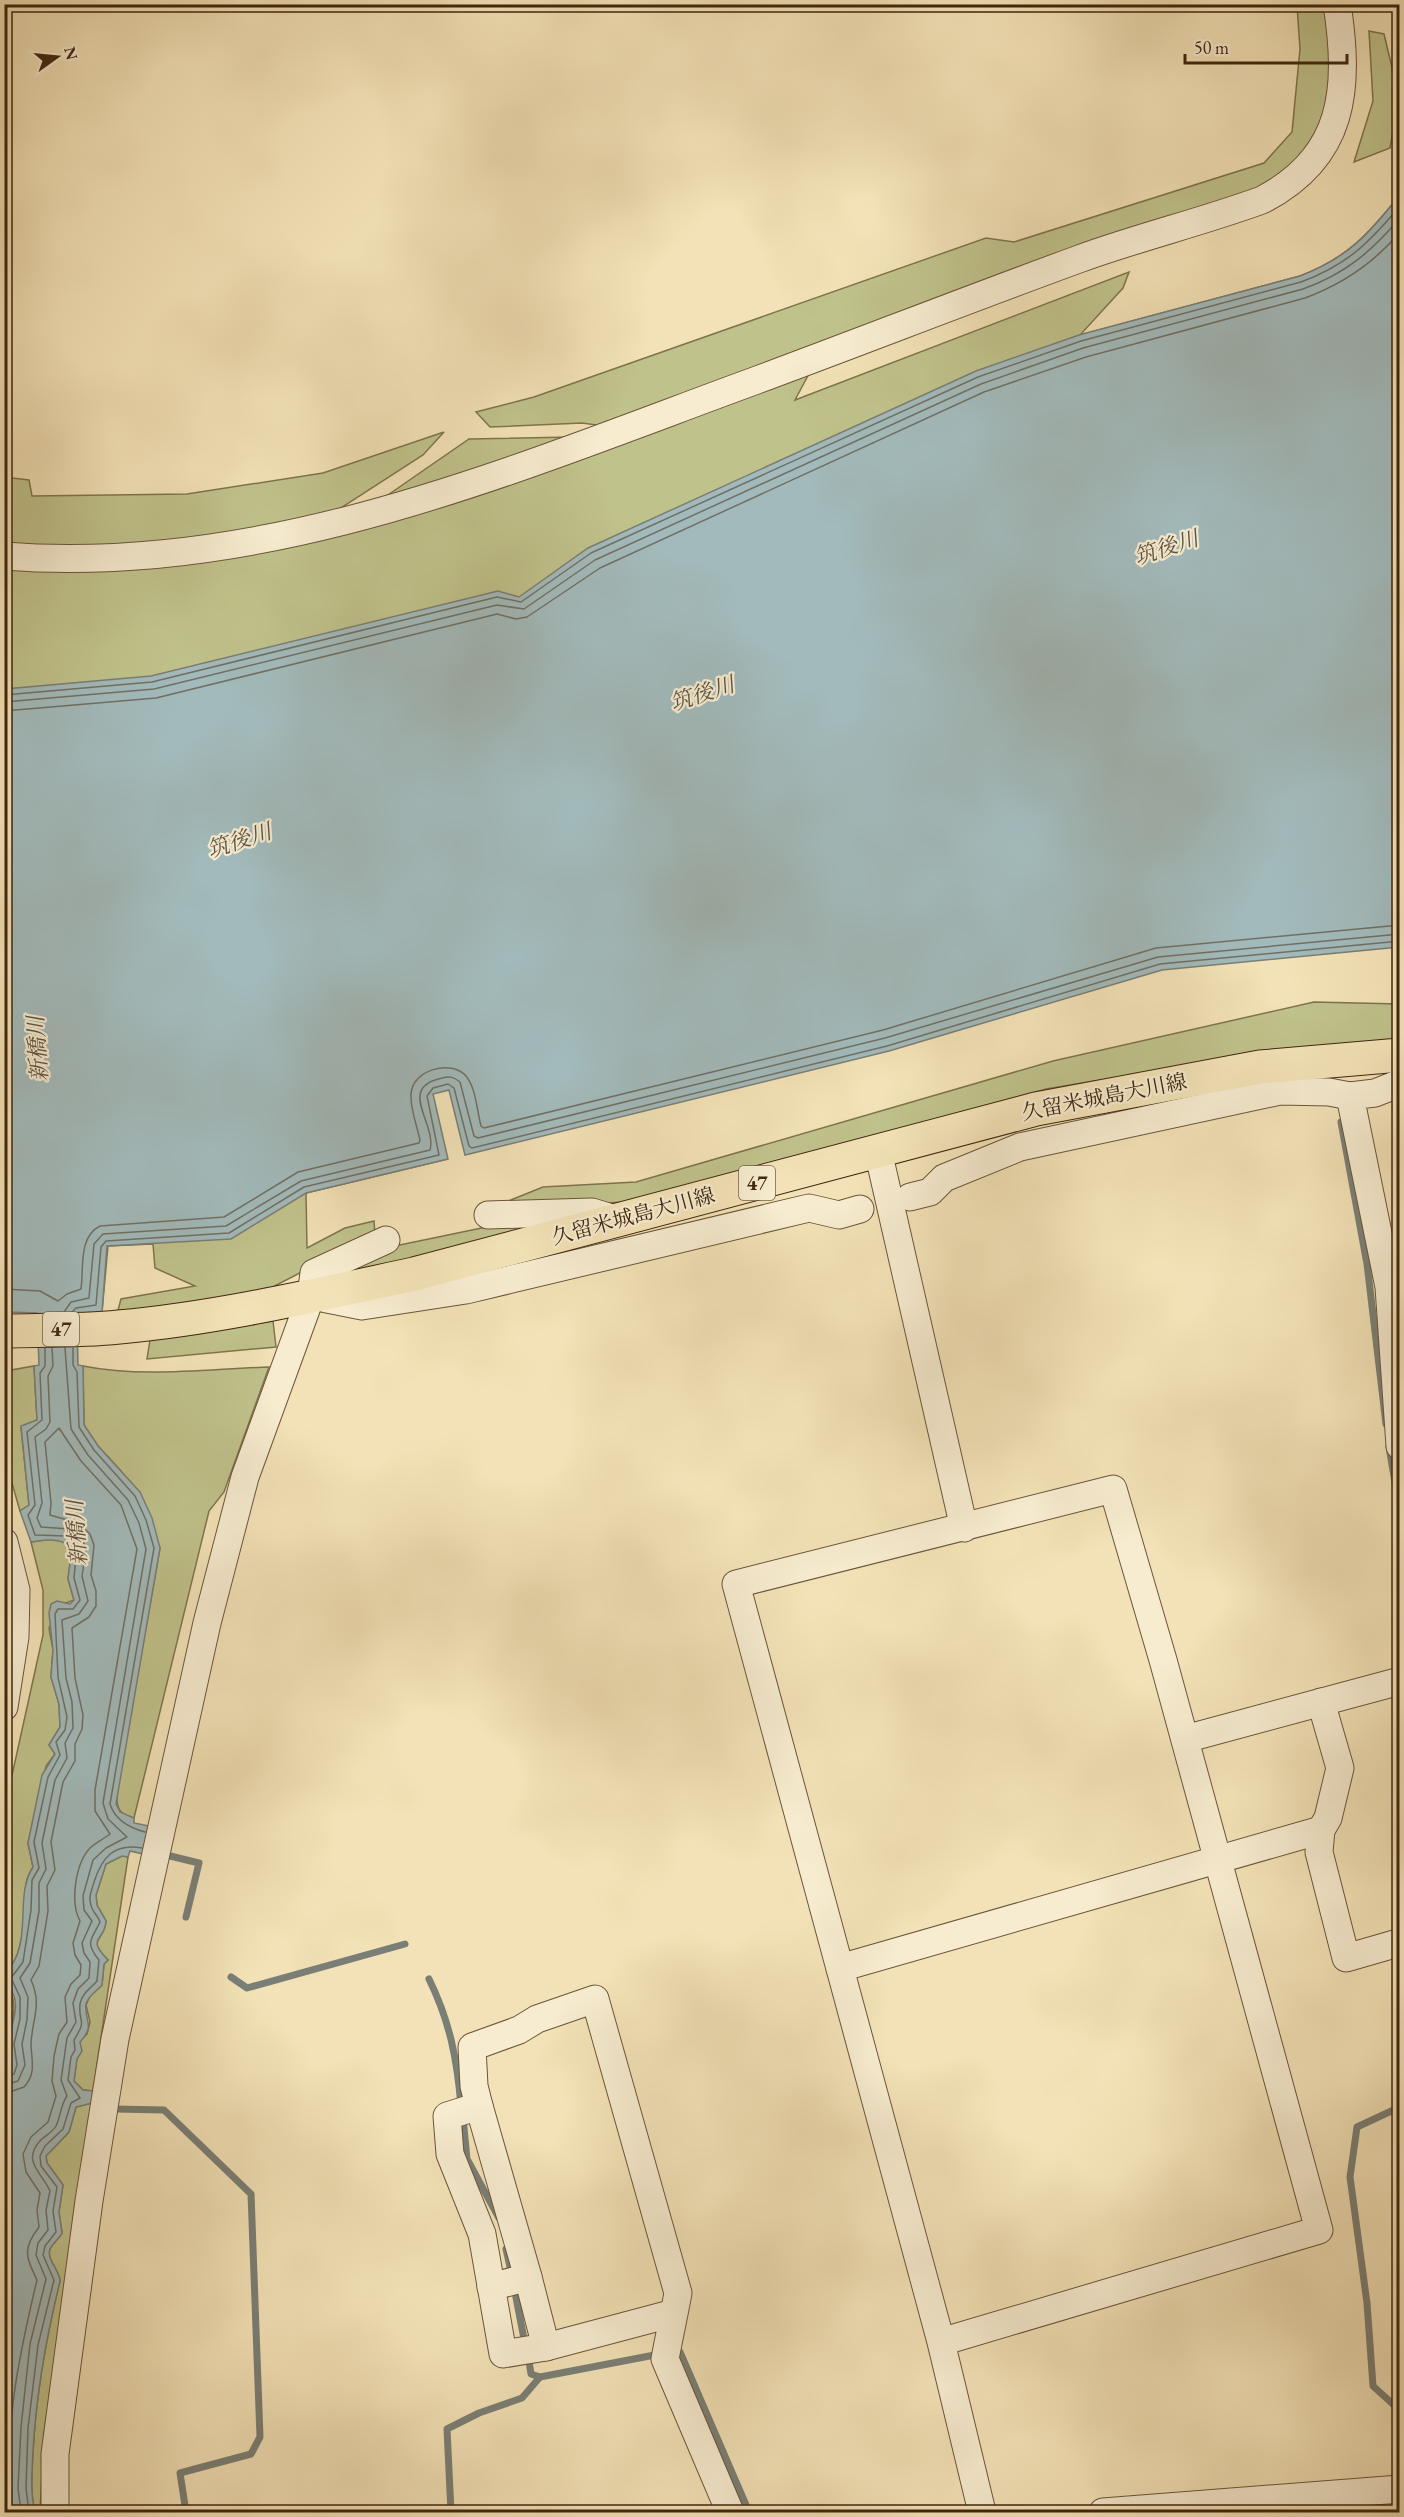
<svg xmlns="http://www.w3.org/2000/svg" width="1404" height="2517" viewBox="0 0 1404 2517" font-family="'EB Garamond','Noto Serif JP',serif">
	<style>
		.green { fill: #c0c28b; stroke: #7f744d; stroke-width: 1.5 }
		.water { fill: #a2babb; stroke: #7a7f76; stroke-width: 1.5 }
		.lines { fill: none; stroke-linecap: round; stroke-linejoin: round }
		.shore { stroke: #707065; stroke-width: 1.5 }
		.stream { stroke: #7a7f76; stroke-width: 7 }
		.minor-casing { stroke: #6b5539; stroke-width: 29 }
		.major-casing { stroke: #3e260f; stroke-width: 35 }
		.minor { stroke: #f7ecd0; stroke-width: 27 }
		.major { stroke: #f3e2b7; stroke-width: 33 }
		.labels { text-anchor: middle; stroke-width: 4.5; stroke-linejoin: round; paint-order: stroke }
		.shield { fill: #f7ecd0; stroke: #766149; stroke-width: 1.5 }
		.shield-label { font-size: 20px; font-weight: bold; fill: #3e260f }
		.street-label { font-size: 21px; fill: #3e260f; stroke: #f7ecd0 }
		.water-label { font-size: 22px; font-style: italic; fill: #5c5243; stroke: #f7ecd0 }
	</style>
	<rect width="100%" height="100%" fill="#f3e2b7"/>
	<filter id="stains"><feTurbulence type="fractalNoise" baseFrequency=".00333" numOctaves="4"/><feColorMatrix values="0 0 0 0 .2 0 0 0 0 .09 0 0 0 0 .02 0 0 0 .5 -.17"/></filter>
	<radialGradient id="worn" r=".72"><stop offset=".6" stop-color="#630" stop-opacity="0"/><stop offset="1" stop-color="#630" stop-opacity=".3"/></radialGradient>
	<g class="green">
		<polygon points="1297,5 1333,5 1337,32 1324,135 1263,192 604,426 582,423 490,427 476,412 534,397 986,238 1014,242 1264,163 1292,132 1300,49"/>
		<polygon points="1369,31 1384,34 1399,97 1390,148 1354,162 1373,101"/>
		<path d="M 1399,196 L 1323,295 L 539,596 L 5,711 L 4,567 L 276,548 L 811,370 L 795,400 L 1129,272 L 1123,288 L 1080,335 L 1300,276 C 1347,258 1368,235 1399,196 Z"/>
		<polygon points="444,432 423,455 330,515 193,539 68,548 5,544 4,477 29,480 32,496 187,494 323,473"/>
		<polygon points="573,437 369,508 469,439"/>
		<polygon points="1314,1002 1399,1004 1399,1046 1253,1055 1046,1089 632,1202 496,1206 543,1187 636,1182 1053,1061"/>
		<polygon points="448,1159 306,1193 307,1248 345,1228 374,1221 375,1234 265,1291 117,1314 121,1299 195,1286 155,1268 153,1244 108,1246 102,1312 94,1227"/>
		<polygon points="568,1219 332,1280 395,1246 496,1225"/>
		<polygon points="273,1321 276,1347 147,1359 150,1340"/>
		<polygon points="34,1366 37,1420 21,1427 29,1505 20,1511 5,1459 4,1381 6,1371"/>
		<path d="M 83,1366 C 143,1378 208,1369 269,1367 L 224,1492 L 209,1511 L 134,1818 C 118,1815 116,1806 117,1791 L 160,1548 L 121,1471 L 98,1446 L 84,1425 Z"/>
		<path d="M 51,1539 L 65,1542 L 72,1548 L 68,1579 L 74,1600 L 63,1604 L 49,1628 L 53,1650 L 51,1677 L 59,1704 L 60,1727 L 49,1745 L 55,1754 L 46,1766 L 28,1843 L 33,1867 C 23,1882 26,1892 25,1908 C 24,1934 18,1960 6,1982 C 20,2006 12,2017 9,2042 C 8,2051 12,2061 10,2070 L 5,2073 L 5,1807 L 43,1635 L 43,1590 L 31,1542 Z"/>
		<path d="M 122,1856 L 128,1857 L 93,2091 L 83,2090 L 74,2081 L 79,2042 L 87,2034 L 90,2022 L 86,2005 L 90,1996 L 102,1985 L 104,1964 L 108,1960 C 85,1937 105,1942 106,1921 L 97,1905 L 96,1895 L 106,1864 Z"/>
		<path d="M 92,2103 L 44,2434 L 40,2512 L 35,2512 C 30,2493 32,2472 33,2452 C 36,2394 46,2338 60,2281 C 60,2271 46,2259 50,2249 C 52,2244 59,2239 62,2233 L 59,2212 L 63,2185 L 47,2163 L 46,2156 L 69,2132 L 76,2107 Z"/>
	</g>
	<path class="water" d="M 1399,196 L 1399,947 L 1162,970 L 889,1051 L 465,1155 L 449,1090 L 433,1094 L 448,1159 L 306,1193 L 231,1239 L 107,1246 L 102,1312 L 77,1314 L 78,1365 L 83,1366 L 84,1425 L 98,1446 L 140,1492 L 152,1518 L 160,1548 L 116,1804 L 120,1812 L 134,1818 L 134,1823 L 154,1827 L 148,1855 L 130,1851 L 128,1857 L 122,1856 L 106,1864 L 96,1895 L 97,1905 L 106,1921 C 105,1942 85,1936 108,1960 L 104,1964 L 102,1985 C 97,1991 88,1996 86,2004 C 84,2021 96,2025 80,2042 L 82,2051 L 77,2059 L 74,2081 L 83,2090 L 93,2091 L 92,2103 L 76,2107 L 69,2132 L 46,2156 L 47,2163 L 63,2185 L 59,2212 L 62,2233 C 59,2239 52,2244 50,2249 C 46,2259 60,2271 60,2281 C 46,2338 36,2394 33,2452 C 32,2472 30,2493 35,2512 L 5,2512 L 4,2073 L 10,2070 C 12,2061 8,2052 9,2042 C 10,2028 19,2010 14,1996 C 11,1988 6,1983 5,1974 C 35,1942 13,1898 33,1867 L 28,1843 L 42,1775 L 55,1754 L 49,1745 L 60,1727 L 59,1704 L 51,1677 L 53,1650 L 49,1613 L 51,1604 L 57,1601 L 70,1604 L 74,1600 L 68,1579 L 72,1548 C 60,1537 46,1540 31,1542 L 20,1511 L 29,1505 L 21,1426 L 37,1420 L 34,1366 L 39,1365 L 37,1313 L 7,1312 L 5,1261 L 5,689 L 151,676 L 498,591 L 519,597 L 588,548 L 976,371 L 1079,335 L 1300,276 C 1347,258 1368,235 1399,196 Z"/>
	<g class="lines">
		<g class="shore">
			<path d="M 4,695 L 152,682 L 497,597 L 521,602 L 591,553 L 978,377 L 1081,341 L 1301,282 C 1347,265 1369,243 1400,206"/>
			<path d="M 4,702 L 154,689 L 497,605 L 524,609 L 595,560 L 981,384 L 1083,348 L 1303,289 C 1345,274 1371,252 1400,218"/>
			<path d="M 4,711 L 156,698 L 497,614 L 516,619 L 527,617 L 600,568 L 984,392 L 1086,357 L 1305,298 C 1343,284 1374,263 1400,232"/>
			<path d="M 4,1289 L 40,1291 L 58,1301 L 67,1294 L 81,1289 C 84,1268 78,1237 100,1226 L 224,1217 L 298,1172 L 419,1143 L 420,1140 C 417,1126 410,1108 411,1094 C 412,1070 451,1059 466,1076 C 476,1088 477,1111 481,1126 L 484,1128 L 883,1030 L 1156,948 L 1400,925"/>
			<path d="M 64,1312 L 71,1302 L 89,1298 L 94,1244 L 103,1234 L 226,1226 L 301,1181 L 430,1150 C 437,1123 396,1088 442,1078 C 450,1076 454,1077 460,1082 L 474,1136 L 478,1138 L 885,1038 L 1158,957 L 1400,934"/>
			<polyline points="72,1312 76,1308 96,1305 101,1247 106,1241 229,1233 304,1187 439,1155 427,1096 433,1088 448,1084 454,1088 469,1146 472,1148 887,1046 1160,964 1400,941"/>
			<path d="M 73,1348 L 73,1365 L 77,1372 L 79,1427 L 94,1450 L 135,1496 L 146,1520 L 154,1548 L 110,1804 C 115,1820 130,1828 145,1832"/>
			<polyline points="4,2078 14,2074 17,2065 14,2044 20,2019 20,1997 11,1978 23,1962 31,1910 32,1880 39,1868 34,1842 48,1777 60,1755 56,1742 65,1730 67,1717 58,1677 55,1614 58,1609 73,1609 80,1600 74,1578 77,1545 66,1536 35,1535 28,1515 35,1505 27,1432 42,1420 40,1373 45,1366 45,1348"/>
			<polyline points="4,2085 18,2081 25,2065 22,2044 27,2020 28,1997 20,1978 30,1963 39,1911 39,1883 46,1869 42,1843 55,1780 67,1758 65,1743 73,1728 72,1702 66,1678 62,1620 79,1614 88,1601 82,1576 86,1550 83,1541 69,1529 41,1527 37,1518 42,1503 35,1437 46,1429 50,1422 48,1376 53,1366 52,1348"/>
			<path d="M 4,2094 L 24,2087 C 36,2074 32,2062 31,2046 C 31,2021 43,2006 31,1980 L 39,1966 L 48,1911 L 47,1886 L 55,1870 L 51,1842 L 63,1782 L 75,1761 L 75,1744 L 82,1729 L 83,1715 L 75,1678 L 72,1628 L 89,1617 L 96,1606 L 96,1591 L 91,1575 L 94,1545 L 90,1534 L 78,1523 L 50,1515 L 51,1503 L 45,1442 L 59,1428 L 81,1461 L 121,1505 L 137,1549 L 95,1790 L 95,1811 L 110,1834 C 104,1839 96,1842 90,1848 C 75,1864 70,1903 80,1921 L 73,1943 L 75,1955 L 81,1965 L 80,1975 L 71,1984 L 65,1997 L 67,2022 L 59,2034 L 54,2056 L 52,2081 L 56,2096 L 48,2122 L 31,2137 L 23,2154 L 26,2172 L 40,2193 L 37,2210 L 39,2227 C 22,2249 26,2257 37,2280 C 19,2355 2,2435 12,2512"/>
			<path d="M 21,2512 L 18,2488 L 21,2427 L 30,2344 L 46,2279 L 36,2255 L 38,2243 L 48,2230 L 46,2210 L 50,2191 C 43,2174 22,2162 39,2142 C 44,2136 52,2133 56,2126 C 61,2116 60,2106 67,2096 L 61,2080 L 67,2038 L 76,2022 L 73,2003 L 78,1989 L 89,1978 L 90,1962 L 84,1953 L 82,1943 L 92,1921 L 84,1910 L 83,1896 L 93,1860 L 106,1848 L 127,1837 L 108,1819 L 103,1803 L 146,1549 L 139,1523 L 128,1500 L 88,1455 L 71,1429 L 65,1348"/>
			<path d="M 29,2512 L 26,2488 L 28,2428 L 38,2345 L 54,2280 L 43,2255 L 45,2246 L 56,2232 L 53,2211 L 57,2187 L 41,2166 L 40,2156 L 45,2146 L 63,2129 L 71,2103 L 80,2098 L 68,2080 L 71,2057 L 75,2050 L 74,2040 C 88,2018 78,2024 80,2004 C 82,1993 91,1988 97,1981 L 99,1960 C 84,1942 92,1939 100,1922 C 98,1915 92,1912 91,1905 C 88,1897 92,1890 94,1882 C 102,1857 114,1843 142,1848"/>
		</g>
		<g class="stream">
			<polyline points="1341,1122 1367,1264 1386,1424"/>
			<polyline points="1389,1447 1400,1512"/>
			<polyline points="162,1854 199,1863 186,1917"/>
			<polyline points="231,1977 247,1988 405,1944"/>
			<path d="M 429,1979 C 450,2022 457,2059 461,2106"/>
			<polyline points="1400,2107 1357,2127 1350,2177 1367,2303 1373,2386 1395,2406 1400,2406"/>
			<polyline points="115,2109 164,2110 251,2194 260,2437 251,2454 180,2473 186,2512"/>
			<polyline points="463,2117 467,2159 499,2218"/>
			<polyline points="506,2249 512,2276"/>
			<polyline points="514,2287 525,2344"/>
			<polyline points="671,2353 680,2352 749,2512"/>
			<polyline points="528,2355 531,2374 540,2377 660,2354"/>
			<polyline points="451,2512 447,2429 479,2413 522,2398 540,2377"/>
			<polyline points="858,2512 899,2510 899,2512"/>
		</g>
		<defs>
			<g id="minor">
				<path d="M 4,556 C 268,577 516,468 757,380 C 865,340 972,298 1079,259 C 1139,237 1202,222 1262,200 C 1345,157 1350,89 1337,4"/>
				<polyline points="1400,1083 1375,1093 1350,1096 1389,1287 1400,1446"/>
				<polyline points="878,1151 964,1528"/>
				<polyline points="910,1197 930,1192 944,1178 1020,1147 1280,1091 1329,1092 1350,1096"/>
				<polyline points="488,1215 592,1212 618,1220"/>
				<polyline points="317,1297 362,1306 466,1290 809,1208 839,1215 860,1209"/>
				<polyline points="4,1542 16,1590 15,1637 4,1707"/>
				<polyline points="1321,1702 1340,1768 1328,1818 1321,1830 1319,1852 1346,1958 1398,1943"/>
				<polyline points="1185,1739 1400,1681"/>
				<polyline points="840,1968 1321,1830"/>
				<polyline points="479,2106 528,2277 491,2287"/>
				<polyline points="528,2277 546,2347"/>
				<path d="M 674,2313 L 546,2347 L 503,2354 L 482,2234 L 450,2154 L 447,2116 L 479,2106 L 474,2086 L 472,2047 L 519,2030 L 537,2019 L 595,1999 L 678,2293 C 674,2315 669,2337 665,2359 L 730,2512"/>
				<polyline points="941,2342 1319,2230 1163,1660 1113,1489 736,1584 941,2342 982,2512"/>
				<polyline points="55,2512 55,2454 89,2201 115,2039 207,1623 245,1477 311,1296 314,1273 386,1240"/>
				<polyline points="1103,2512 1400,2489"/>
			</g>
			<path id="major" d="M 4,1331 C 42,1330 82,1331 119,1327 C 218,1318 316,1295 414,1274 L 1036,1109 L 1260,1067 L 1400,1055"/>
		</defs>
		<use href="#minor" class="minor-casing"/>
		<use href="#major" class="major-casing"/>
		<use href="#minor" class="minor"/>
		<use href="#major" class="major"/>
	</g>
	<g class="labels">
		<g class="shield">
			<rect x="739" y="1166" width="36" height="34" rx="4.5"/>
			<rect x="43" y="1312" width="36" height="34" rx="4.5"/>
		</g>
		<g class="shield-label">
			<text x="757" y="1190">47</text>
			<text x="61" y="1336">47</text>
		</g>
		<g class="street-label">
			<text transform="translate(1104 1097) rotate(-11)" y="7">久留米城島大川線</text>
			<text transform="translate(633 1216) rotate(-15)" y="7">久留米城島大川線</text>
		</g>
		<g class="water-label">
			<text transform="translate(1166 547) rotate(-18)" y="8">筑後川</text>
			<text transform="translate(702 693) rotate(-18)" y="8">筑後川</text>
			<text transform="translate(239 840) rotate(-18)" y="8">筑後川</text>
			<text transform="translate(37 1049) rotate(-94)" y="8">新橋川</text>
			<text transform="translate(76 1533) rotate(-94)" y="8">新橋川</text>
		</g>
	</g>
	<rect width="1404" height="2517" fill="none" stroke="#f3e2b7" stroke-width="24"/>
	<rect x="6" y="6" width="1392" height="2505" fill="none" stroke="#3e260f" stroke-width="3"/>
	<rect x="12" y="12" width="1380" height="2493" fill="none" stroke="#3e260f" stroke-width="1.5"/>
	<g transform="translate(57 57) rotate(75)" stroke="#f7ecd0" stroke-width="4.5" paint-order="stroke">
	<path d="M0-4.5L10 22L0 15L-10 22Z" fill="#3e260f"/>
	<text y="-9" font-size="16" font-weight="bold" text-anchor="middle" fill="#3e260f">N</text>
	</g>
	<path d="M1185 54v9h162v-9" fill="none" stroke="#3e260f" stroke-width="3"/>
	<text x="1194" y="54" font-size="18" fill="#3e260f" stroke="#f7ecd0" stroke-width="4.5" paint-order="stroke">50 m</text>
	<rect width="100%" height="100%" filter="url(#stains)"/>
	<rect width="100%" height="100%" fill="url(#worn)"/>
</svg>
